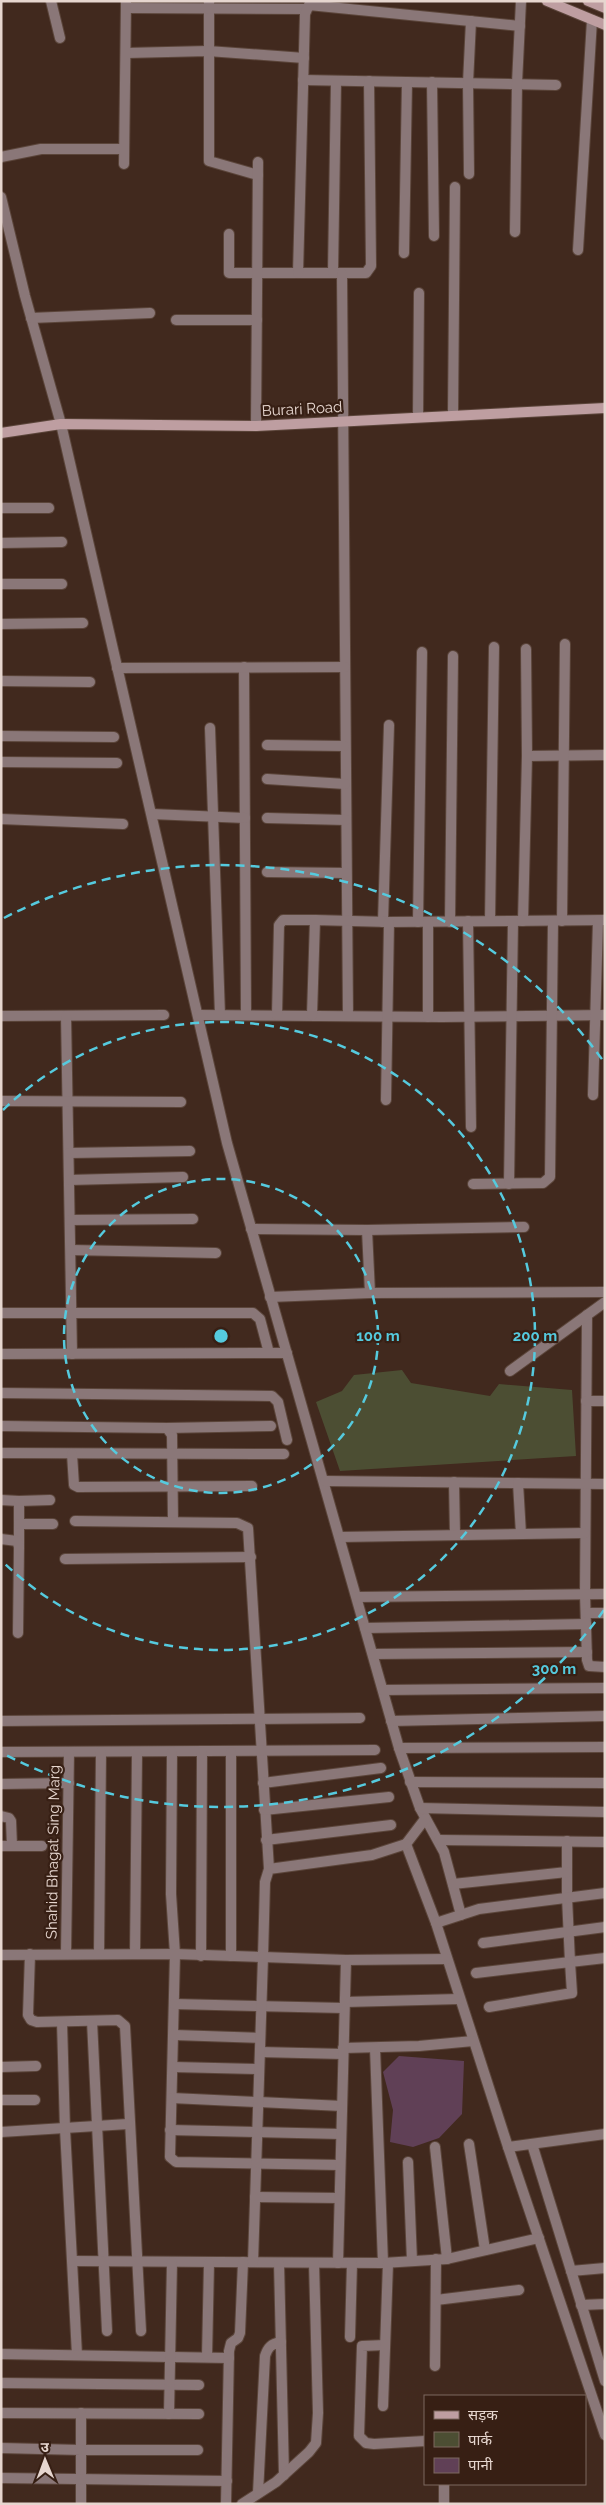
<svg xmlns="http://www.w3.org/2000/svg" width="606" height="2505" viewBox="0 0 606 2505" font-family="Raleway,'Noto Sans Devanagari',sans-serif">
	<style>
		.green { fill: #4c4e33 }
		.water { fill: #604056 }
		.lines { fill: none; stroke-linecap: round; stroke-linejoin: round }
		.minor-casing { stroke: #5b453a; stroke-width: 12 }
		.secondary-casing { stroke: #5b453a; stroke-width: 12 }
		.minor { stroke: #8a7778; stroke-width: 10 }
		.secondary { stroke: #be9ea1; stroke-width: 10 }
		.ring { fill: none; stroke: #55cade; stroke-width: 2.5; stroke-dasharray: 9 6 }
		.labels { text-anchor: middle; stroke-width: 4.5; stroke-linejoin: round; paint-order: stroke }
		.street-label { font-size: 15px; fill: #e6d6cf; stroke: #371f14 }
		.centre { fill: #55cade; stroke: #371f14; stroke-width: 2.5 }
		.ring-label { font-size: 15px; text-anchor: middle; font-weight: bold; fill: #55cade; stroke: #371f14; stroke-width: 4.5; stroke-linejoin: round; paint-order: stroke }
	</style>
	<rect width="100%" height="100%" fill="#41291e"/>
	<polygon class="green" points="402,1370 411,1383 490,1396 499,1384 572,1390 576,1456 340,1471 316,1402 342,1391 354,1375"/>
	<polygon class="water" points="399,2056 464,2061 462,2114 439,2138 413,2147 390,2142 393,2110 383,2072"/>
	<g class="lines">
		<defs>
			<g id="minor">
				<polyline points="51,1 60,38"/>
				<polyline points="209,1 209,161 258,175"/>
				<polyline points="126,8 306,9"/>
				<polyline points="126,53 208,51 304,58"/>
				<polyline points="303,80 556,85"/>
				<polyline points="432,82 434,236"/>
				<polyline points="1,157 41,149 124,149"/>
				<polyline points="124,164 126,1"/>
				<polyline points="469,174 468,83 471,21"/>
				<polyline points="1,197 25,296 61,424 227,1143 399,1748 420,1808 444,1852 461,1915"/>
				<polyline points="515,232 517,83 521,1"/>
				<polyline points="229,234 229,273 366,273 371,266 369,81"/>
				<polyline points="578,250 592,20"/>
				<polyline points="404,253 407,82"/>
				<polyline points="298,273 305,14 309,5 520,26"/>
				<polyline points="333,273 336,81"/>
				<polyline points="342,274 348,1016"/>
				<polyline points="31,318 150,313"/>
				<polyline points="176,320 257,320"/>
				<polyline points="453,415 455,187"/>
				<polyline points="418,417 419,293"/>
				<polyline points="256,426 258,162"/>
				<polyline points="1,508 49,508"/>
				<polyline points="1,543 62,542"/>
				<polyline points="1,584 62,584"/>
				<polyline points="1,624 83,623"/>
				<polyline points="244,667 246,1015"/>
				<polyline points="117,668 345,667"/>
				<polyline points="1,681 90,682"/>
				<polyline points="210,728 220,1015"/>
				<polyline points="1,736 114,737"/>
				<polyline points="267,745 344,746"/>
				<polyline points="527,756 605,755"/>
				<polyline points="1,762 117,763"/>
				<polyline points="267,779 345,784"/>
				<polyline points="152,814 245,818"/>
				<polyline points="267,818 346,820"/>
				<polyline points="1,819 123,824"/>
				<polyline points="267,872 346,873"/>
				<polyline points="468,921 471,1127"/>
				<polyline points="490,921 494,647"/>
				<polyline points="523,921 527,756 526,649"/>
				<polyline points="562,921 565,644"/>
				<polyline points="383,922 389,725"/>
				<polyline points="418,922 422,652"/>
				<polyline points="450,922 453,656"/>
				<polyline points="199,1015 442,1017 605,1015"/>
				<polyline points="277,1015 279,925 283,920 315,920"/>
				<polyline points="312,1015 315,920 389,922 605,920"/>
				<polyline points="1,1016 164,1015"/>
				<polyline points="66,1016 72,1354"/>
				<polyline points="428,1017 428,922"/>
				<polyline points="593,1095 598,921"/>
				<polyline points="386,1100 389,922"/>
				<polyline points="1,1101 181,1102"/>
				<polyline points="69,1153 190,1151"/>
				<polyline points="69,1180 183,1177"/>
				<polyline points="473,1184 543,1183 550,1177 553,921"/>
				<polyline points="509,1184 513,921"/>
				<polyline points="70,1220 193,1219"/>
				<polyline points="251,1229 367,1230 524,1227"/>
				<polyline points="367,1230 370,1293"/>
				<polyline points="71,1250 216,1253"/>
				<polyline points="270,1297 370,1293 605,1292"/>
				<polyline points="1,1313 253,1313 260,1319 269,1353"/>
				<polyline points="587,1315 585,1594 587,1660 589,1666 605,1667"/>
				<polyline points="1,1354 287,1353"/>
				<polyline points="510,1371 605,1302"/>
				<polyline points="1,1393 272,1396 278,1402 287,1440"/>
				<polyline points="586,1401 605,1401"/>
				<polyline points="1,1426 167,1428 172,1435 173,1522"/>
				<polyline points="167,1428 271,1426"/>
				<polyline points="1,1453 284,1454"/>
				<polyline points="72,1454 74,1485 78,1487 252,1486"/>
				<polyline points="325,1481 605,1484"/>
				<polyline points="454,1482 455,1535"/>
				<polyline points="518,1483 521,1534"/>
				<polyline points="1,1500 19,1501 19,1546"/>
				<polyline points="19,1501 50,1500"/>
				<polyline points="75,1521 237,1523 248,1528 269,1869"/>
				<polyline points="19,1524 53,1524"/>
				<polyline points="340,1537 585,1533"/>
				<polyline points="1,1539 17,1541 19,1547 18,1633"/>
				<polyline points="65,1559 251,1557"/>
				<polyline points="357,1597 605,1594"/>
				<polyline points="586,1613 605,1613"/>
				<polyline points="365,1628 586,1624"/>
				<polyline points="373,1654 587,1652"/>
				<polyline points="383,1690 605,1688"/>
				<polyline points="1,1721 360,1718"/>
				<polyline points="391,1721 605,1716"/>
				<polyline points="399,1748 605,1747"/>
				<polyline points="1,1752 375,1750"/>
				<polyline points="172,1752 171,1894 175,1954 170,2157 176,2162 340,2165"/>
				<polyline points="231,1752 231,1956"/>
				<polyline points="410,1782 605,1783"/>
				<polyline points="263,1783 381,1768"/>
				<polyline points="1,1784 69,1783"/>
				<polyline points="420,1808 605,1812"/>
				<polyline points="264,1810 389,1797"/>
				<polyline points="1,1816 9,1818 11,1821 12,1846"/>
				<polyline points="425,1819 406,1844 436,1923 508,2147 605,2435"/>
				<polyline points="266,1840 391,1825"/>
				<polyline points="439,1840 605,1842"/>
				<polyline points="567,1841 567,1897 570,1962 605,1958"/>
				<polyline points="1,1846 42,1846"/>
				<polyline points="453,1884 567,1872"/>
				<polyline points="436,1923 479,1909 605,1893"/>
				<polyline points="483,1943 605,1927"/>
				<polyline points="30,1954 28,2015 31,2020 37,2022 118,2020 125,2026 141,2331"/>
				<polyline points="66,1954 69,1752"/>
				<polyline points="99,1954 101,1752"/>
				<polyline points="135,1954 137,1753"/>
				<polyline points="1,1955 175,1954 263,1957 265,1882 269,1869 372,1855 406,1844"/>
				<polyline points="201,1956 202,1752"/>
				<polyline points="476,1973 570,1962 572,1993 489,2007"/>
				<polyline points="345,2002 459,1999"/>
				<polyline points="174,2004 344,2008"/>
				<polyline points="92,2021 107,2331"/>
				<polyline points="62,2022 65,2129 77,2355"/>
				<polyline points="174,2035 260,2038"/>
				<polyline points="343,2048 419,2046 473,2041"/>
				<polyline points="375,2048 383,2263"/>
				<polyline points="260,2052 343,2054"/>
				<polyline points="1,2067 36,2066"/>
				<polyline points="173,2067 259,2069"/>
				<polyline points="172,2098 342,2106"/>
				<polyline points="1,2100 35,2100"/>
				<polyline points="170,2130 341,2134"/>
				<polyline points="1,2132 128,2124"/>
				<polyline points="469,2144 485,2250"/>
				<polyline points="532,2144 605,2381"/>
				<polyline points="435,2147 447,2259"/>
				<polyline points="508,2147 605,2134"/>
				<polyline points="408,2162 412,2261"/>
				<polyline points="255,2197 339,2198"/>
				<polyline points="73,2261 383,2263 447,2259 539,2238"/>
				<polyline points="253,2262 263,1957 346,1960 447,1959"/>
				<polyline points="279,2263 284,2475"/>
				<polyline points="338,2263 346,1960"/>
				<polyline points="571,2271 605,2268"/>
				<polyline points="436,2300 519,2290"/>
				<polyline points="581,2305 605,2304"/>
				<polyline points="350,2337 352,2263"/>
				<polyline points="385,2345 362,2346 359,2436 366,2443 374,2444 425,2441"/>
				<polyline points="1,2354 229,2358"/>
				<polyline points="207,2357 209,2263"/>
				<polyline points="435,2366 436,2259"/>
				<polyline points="1,2383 199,2385"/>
				<polyline points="383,2406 388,2263"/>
				<polyline points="1,2413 199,2414"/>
				<polyline points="81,2413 81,2450 198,2450"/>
				<polyline points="169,2414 172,2262"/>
				<polyline points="1,2448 81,2450 81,2504"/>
				<polyline points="1,2478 227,2481"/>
				<polyline points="444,2484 444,2504"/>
				<path d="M 258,2493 L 265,2356 C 268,2347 271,2344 281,2342"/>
				<polyline points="226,2504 229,2351 231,2343 238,2338 240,2333 243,2262"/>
				<polyline points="242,2504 276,2482 309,2452 316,2443 318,2413 314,2263"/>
			</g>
			<g id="secondary">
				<polyline points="547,1 605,25"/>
				<polyline points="588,1 605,8"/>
				<polyline points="1,433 61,424 256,426 605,408"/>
			</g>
		</defs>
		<use href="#minor" class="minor-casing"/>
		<use href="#secondary" class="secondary-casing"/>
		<use href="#minor" class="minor"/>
		<use href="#secondary" class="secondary"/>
	</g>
	<g class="ring">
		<circle cx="221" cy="1336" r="157"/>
		<path d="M3 1110A314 314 0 1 1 3 1562"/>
		<path d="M604 1610A471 471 0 0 1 4 1754M4 918A471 471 0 0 1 604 1062"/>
	</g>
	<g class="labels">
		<g class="street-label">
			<text transform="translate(302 409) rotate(-3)" y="5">Burari Road</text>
			<text transform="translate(53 1852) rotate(-89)" y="5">Shahid Bhagat Sing Marg</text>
		</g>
	</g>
	<circle cx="221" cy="1336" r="8" class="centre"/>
	<g class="ring-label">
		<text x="378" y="1341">100 m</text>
		<text x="535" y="1341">200 m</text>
		<text x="554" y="1674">300 m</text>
	</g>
	<rect width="606" height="2505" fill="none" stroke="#e6d6cf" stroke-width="5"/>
	<rect x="424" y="2395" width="162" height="90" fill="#371f14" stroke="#7d685f"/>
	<rect x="434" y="2411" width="25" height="8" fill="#be9ea1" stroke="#7d685f"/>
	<text x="468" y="2420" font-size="15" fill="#e6d6cf">सड़क</text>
	<rect x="434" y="2432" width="25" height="15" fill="#4c4e33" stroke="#7d685f"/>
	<text x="468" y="2445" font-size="15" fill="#e6d6cf">पार्क</text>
	<rect x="434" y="2458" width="25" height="15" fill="#604056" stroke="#7d685f"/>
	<text x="468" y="2470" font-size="15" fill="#e6d6cf">पानी</text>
	<g transform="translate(45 2460) rotate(359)" stroke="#371f14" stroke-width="4" paint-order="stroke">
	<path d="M0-4L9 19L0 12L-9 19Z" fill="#e6d6cf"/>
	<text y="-8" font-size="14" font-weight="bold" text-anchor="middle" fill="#e6d6cf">उ</text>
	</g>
</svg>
